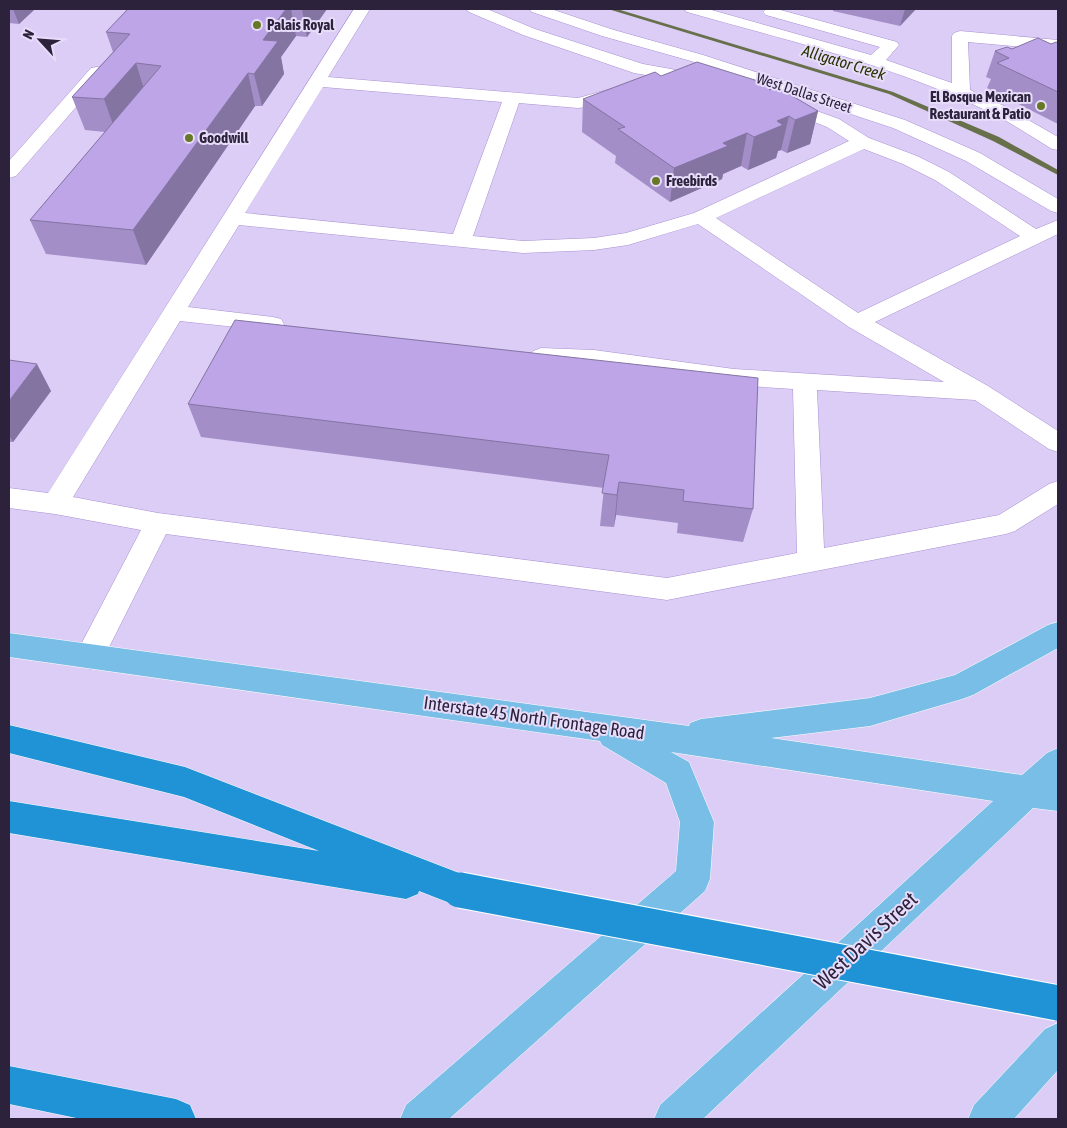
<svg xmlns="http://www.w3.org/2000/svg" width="1067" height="1128" viewBox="0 0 1067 1128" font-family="'Asap Condensed',sans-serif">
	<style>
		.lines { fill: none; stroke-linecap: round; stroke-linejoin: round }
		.stream { fill: #676f4b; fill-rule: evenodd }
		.minor-casing { stroke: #a890d2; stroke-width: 1 }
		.major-casing { stroke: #fff; stroke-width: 1 }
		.highway-casing { stroke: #fff; stroke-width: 1 }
		.minor { fill: #fff; fill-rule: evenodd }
		.major { fill: #79bee6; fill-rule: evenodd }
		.highway { fill: #1f93d5; fill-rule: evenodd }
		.highway-bridge-casing { stroke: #fff; stroke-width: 37; stroke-linecap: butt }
		.highway-bridge { stroke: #1f93d5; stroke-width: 35 }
		.wall { fill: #a38ec8 }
		.shaded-wall { fill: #8474a2 }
		.building { fill: #bda5e8; stroke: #8474a2 }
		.poi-dot { fill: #667826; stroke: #e7ddfa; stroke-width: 2 }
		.labels { text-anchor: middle; stroke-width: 4; stroke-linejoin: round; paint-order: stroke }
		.far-poi-label { font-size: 15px; font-weight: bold; fill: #2c223c; stroke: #e7ddfa; text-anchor: start }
		.far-street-label { font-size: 15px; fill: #2c223c; stroke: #e7ddfa }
		.far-water-label { font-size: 16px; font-style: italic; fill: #283100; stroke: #e7ddfa }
		.street-label { font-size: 18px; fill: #2c223c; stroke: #e7ddfa }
		.near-street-label { font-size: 21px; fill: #2c223c; stroke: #e7ddfa }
	</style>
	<rect width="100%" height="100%" fill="#dccdf7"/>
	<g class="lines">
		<polygon class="stream" points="608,9 617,9 893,92 999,137 1058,170 1058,175 993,141 889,94"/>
		<defs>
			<g id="minor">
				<path d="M 354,9 L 370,9 L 328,77 L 578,98 L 618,87 L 624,88 L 627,92 L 624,96 L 594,106 L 578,108 L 519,103 L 473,236 L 523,241 L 594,238 L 626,233 L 694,213 L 849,141 L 827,127 L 794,114 L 791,110 L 794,106 L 800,105 L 839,119 L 869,138 L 917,156 L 949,172 L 1036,229 L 1058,220 L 1058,234 L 875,322 L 988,386 L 1058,431 L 1058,452 L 1049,449 L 975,400 L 817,390 L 824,548 L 999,515 L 1049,484 L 1058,481 L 1058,504 L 1015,531 L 1006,534 L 667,600 L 166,534 L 100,665 L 90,669 L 80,665 L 75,656 L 141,530 L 55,514 L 9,508 L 9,488 L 48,493 ZM 323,87 L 502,102 L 453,234 L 245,213 ZM 864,149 L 903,164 L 935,180 L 1020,236 L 858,313 L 716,218 ZM 698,224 L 849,327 L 944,382 L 734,369 L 594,350 L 541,348 L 533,351 L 530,356 L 533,361 L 541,364 L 594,366 L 734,385 L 793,389 L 797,553 L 667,578 L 158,513 L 73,497 L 180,321 L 273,331 L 281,329 L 284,324 L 281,319 L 273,317 L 188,307 L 239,225 L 523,253 L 594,250 L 628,245 Z"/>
				<polygon points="466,9 487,9 535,29 643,64 671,69 711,79 714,83 711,87 705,88 670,79 634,73 523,35 469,12"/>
				<polygon points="529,9 551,9 614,30 703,55 905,120 980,153 1058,199 1058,213 1051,211 966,161 893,128 691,61 602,36 532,12"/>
				<path d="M 684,9 L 708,9 L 871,55 L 880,47 L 766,15 L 763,12 L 766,9 L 777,9 L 897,42 L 899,45 L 886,60 L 952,83 L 952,36 L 954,33 L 960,31 L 1058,40 L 1058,50 L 968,42 L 970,90 L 1004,106 L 1058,137 L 1058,150 L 1052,149 C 1029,135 1007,120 983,109 C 889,64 786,40 687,12 Z"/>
				<polygon points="97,67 103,68 105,72 103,76 16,176 9,178 9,161 91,68"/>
			</g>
			<g id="major">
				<polygon points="1058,622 1058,648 973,695 962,699 870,726 771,738 1022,775 1047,753 1058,748 1058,811 1033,808 703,1119 654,1119 660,1105 993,801 671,752 689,762 714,822 710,879 705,891 449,1119 400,1119 406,1105 676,871 680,822 666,783 602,745 600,741 9,657 9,633 689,726 690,723 701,719 870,698 955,675 1048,625"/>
				<polygon points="1058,1023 1058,1070 1014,1119 968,1119 974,1105 1045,1029"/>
			</g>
			<g id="highway">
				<polygon points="9,725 185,767 472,878 477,890 472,902 460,907 419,891 418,894 406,899 9,833 9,801 319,851 184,797 9,753"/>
				<polygon points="9,1066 176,1099 190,1105 196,1119 81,1119 9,1104"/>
			</g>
		</defs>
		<use href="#minor" class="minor-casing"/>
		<use href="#major" class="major-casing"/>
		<use href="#highway" class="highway-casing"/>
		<use href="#minor" class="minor"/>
		<use href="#major" class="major"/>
		<use href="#highway" class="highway"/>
		<defs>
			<polyline id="highway-bridge" points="460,890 1058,1003"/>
		</defs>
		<use href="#highway-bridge" class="highway-bridge-casing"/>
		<use href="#highway-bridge" class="highway-bridge"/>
	</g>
	<g class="wall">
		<polygon points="9,9 35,9 19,24 9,23"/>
		<polygon points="128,9 327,9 307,37 296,36 281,57 284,74 262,106 255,106 146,265 46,254 30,220 105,132 85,130 72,97 113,52 106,32"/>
		<polygon points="833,9 916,9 900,26 833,11"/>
		<polygon points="1058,43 1058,124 987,88 991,79 986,77 995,51"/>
		<polygon points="661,76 774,89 818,111 810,144 787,153 781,150 778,151 776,158 748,170 741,166 723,174 722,179 670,202 615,163 616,156 582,132 583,99"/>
		<polygon points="9,360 51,391 13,442 9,442"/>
		<polygon points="758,378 753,509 743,542 677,533 678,523 616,515 614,527 600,526 604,488 201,437 188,404"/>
	</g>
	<g class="shaded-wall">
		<polygon points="13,9 35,9 19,24"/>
		<polygon points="286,9 291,9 296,36 281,57 284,74 262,106 254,74 263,40"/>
		<polygon points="302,9 327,9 307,37"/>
		<polygon points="905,9 916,9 900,26"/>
		<polygon points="136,63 146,96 116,133 104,99"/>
		<polygon points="248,73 255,106 146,265 133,230"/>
		<polygon points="818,111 810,144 787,153 795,120"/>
		<polygon points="789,116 781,150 778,151 776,158 748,170 754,137 777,121"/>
		<polygon points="747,133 741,166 723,174 722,179 670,202 674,168 723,143"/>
		<polygon points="37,364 51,391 13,442 9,435 9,401"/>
		<polygon points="619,482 616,515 614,527 617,495"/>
	</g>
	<g class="building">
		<polygon points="128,9 286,9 263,40 278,41 254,74 248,73 133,230 30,220 161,66 136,63 104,99 72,97 130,34 106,32"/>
		<polygon points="1038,38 1051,44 1056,42 1058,43 1058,92 997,63 1009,58 995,51 1007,47 1012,49"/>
		<polygon points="697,62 774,86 769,90 777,87 818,111 795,120 789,116 777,121 783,125 754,137 747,133 723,143 728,146 674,168 618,129 625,127 583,99 655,72 661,76"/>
		<polygon points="235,320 758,378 753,509 683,501 684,490 619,482 617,495 602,493 609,455 188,404"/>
		<polygon points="9,360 37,364 9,401"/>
	</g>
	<g class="poi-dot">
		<circle cx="257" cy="25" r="5"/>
		<circle cx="1041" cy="106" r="5"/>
		<circle cx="189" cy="138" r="5"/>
		<circle cx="656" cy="181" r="5"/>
	</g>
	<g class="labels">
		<g class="far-poi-label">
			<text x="267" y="30">Palais Royal</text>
			<text x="1031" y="102" text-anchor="end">El Bosque Mexican<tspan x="1031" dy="17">Restaurant &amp; Patio</tspan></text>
			<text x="199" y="143">Goodwill</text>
			<text x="666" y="186">Freebirds</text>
		</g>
		<g class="far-street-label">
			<text transform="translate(804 93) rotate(18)" y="5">West Dallas Street</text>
		</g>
		<g class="far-water-label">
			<text transform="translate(844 62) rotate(17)" y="6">Alligator Creek</text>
		</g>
		<g class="street-label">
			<text transform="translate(534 718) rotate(8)" y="6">Interstate 45 North Frontage Road</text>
		</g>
		<g class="near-street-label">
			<text transform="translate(866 941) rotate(-43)" y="7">West Davis Street</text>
		</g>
	</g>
	<rect width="1067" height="1128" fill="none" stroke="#2c223c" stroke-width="20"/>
	<g transform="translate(40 40) rotate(296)" stroke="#e7ddfa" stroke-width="4" paint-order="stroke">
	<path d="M0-4L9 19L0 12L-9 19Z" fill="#2c223c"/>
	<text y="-8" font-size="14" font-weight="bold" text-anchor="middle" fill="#2c223c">N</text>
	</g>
</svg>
